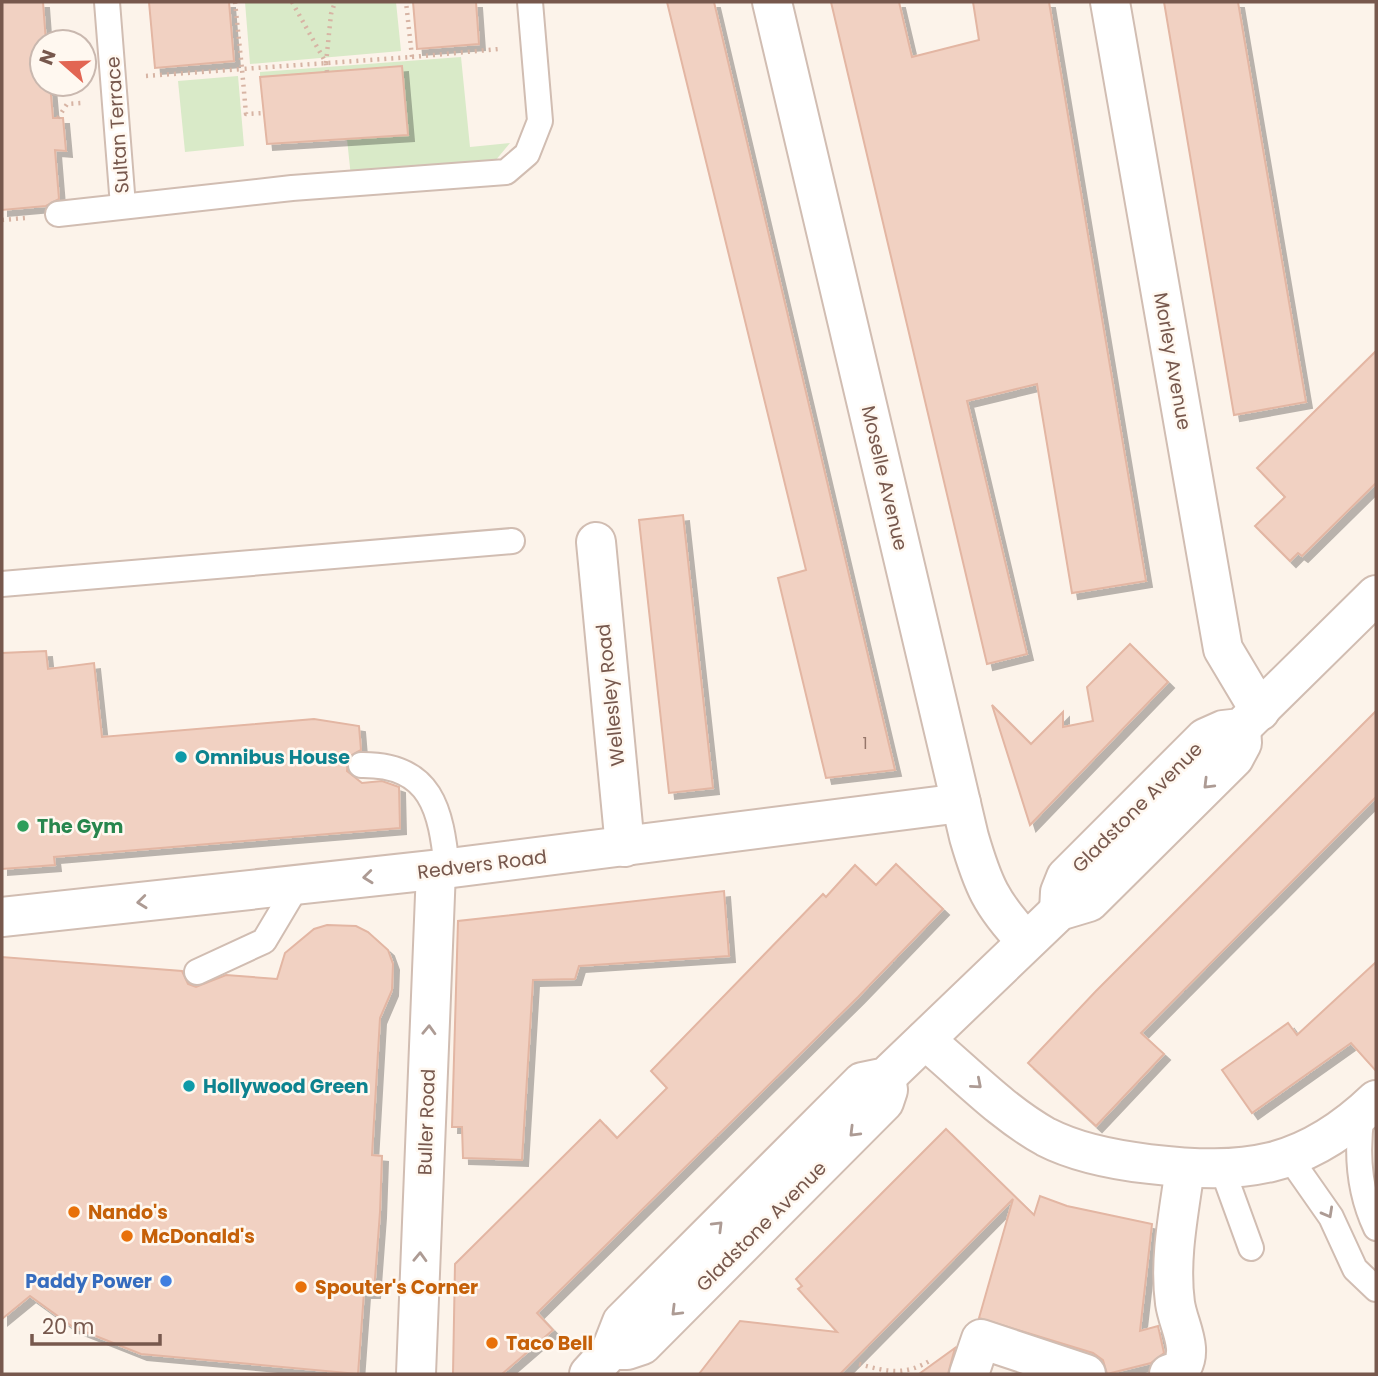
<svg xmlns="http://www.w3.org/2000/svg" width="1378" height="1376" viewBox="0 0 1378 1376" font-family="Poppins,sans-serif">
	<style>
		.green { fill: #d9eac8 }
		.building { fill: #f1d1c2; stroke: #e3b6a3; stroke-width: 2; filter: url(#shadow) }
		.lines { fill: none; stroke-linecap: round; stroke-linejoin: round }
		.lane-casing { stroke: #d1bdb2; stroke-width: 28 }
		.street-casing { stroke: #d1bdb2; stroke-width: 42 }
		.path { stroke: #d7b4a4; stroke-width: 4.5; stroke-dasharray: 2 5; stroke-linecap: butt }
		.lane { stroke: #fff; stroke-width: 24 }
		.street { stroke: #fff; stroke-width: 38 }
		.oneway { stroke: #ad9b94 }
		.culture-dot { fill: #0f9aa8; stroke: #fff8f0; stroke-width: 2.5 }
		.leisure-dot { fill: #2e9e5b; stroke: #fff8f0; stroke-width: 2.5 }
		.food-dot { fill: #e8710a; stroke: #fff8f0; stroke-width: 2.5 }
		.shop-dot { fill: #3f7fe0; stroke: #fff8f0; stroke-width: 2.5 }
		.labels { text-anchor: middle; stroke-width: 5; stroke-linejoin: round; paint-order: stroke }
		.number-label { font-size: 16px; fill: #96766a }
		.street-label { font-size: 19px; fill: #77584d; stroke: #fff8f0 }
		.culture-label { font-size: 19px; font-weight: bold; fill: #0d838f; stroke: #fff8f0; text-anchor: start }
		.leisure-label { font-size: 19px; font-weight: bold; fill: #27864d; stroke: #fff8f0; text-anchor: start }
		.food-label { font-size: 19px; font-weight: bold; fill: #c56008; stroke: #fff8f0; text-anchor: start }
		.shop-label { font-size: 19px; font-weight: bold; fill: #366cbe; stroke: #fff8f0; text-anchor: end }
	</style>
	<defs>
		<filter id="shadow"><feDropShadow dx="6" dy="6" stdDeviation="0" flood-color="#0004"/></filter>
	</defs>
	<rect width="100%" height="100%" fill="#fcf3ea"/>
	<g class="green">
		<polygon points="245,2 396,2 401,51 250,64"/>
		<polygon points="461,57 470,147 510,143 495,161 351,177 347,139 408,135 402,66 260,77 260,72"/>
		<polygon points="238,76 244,146 185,152 178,81"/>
	</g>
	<g class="building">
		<polygon points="2,2 43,2 46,42 42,42 42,84 50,84 53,118 63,118 66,151 55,150 59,199 46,206 2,210"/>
		<polygon points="149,2 229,2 234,61 155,68"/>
		<polygon points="413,2 476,2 479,44 417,49"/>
		<polygon points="667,2 714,2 895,770 826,778 778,578 806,570"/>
		<polygon points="831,2 899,2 912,57 979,40 973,2 1049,2 1146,581 1072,593 1037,384 967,401 1027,654 987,664"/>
		<polygon points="1164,2 1238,2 1306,402 1234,415"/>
		<polygon points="402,66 408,135 267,144 260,77"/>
		<polygon points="1376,351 1376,483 1302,556 1298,553 1290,561 1255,526 1285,497 1257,468"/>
		<polygon points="683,515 713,788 669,793 639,520"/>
		<polygon points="1130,644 1168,682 1030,825 992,705 1031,744 1063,712 1063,727 1093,721 1087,687"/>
		<polygon points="46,651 48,669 94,663 102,737 314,719 359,726 361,750 348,757 347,771 362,783 382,781 399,787 400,828 54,857 55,865 2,869 2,653"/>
		<polygon points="1376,711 1376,797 1141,1033 1164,1054 1096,1126 1028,1063 1096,991"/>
		<polygon points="896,864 943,909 858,997 537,1313 553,1330 502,1374 453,1374 455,1264 600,1120 617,1138 667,1088 651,1071 823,894 826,897 855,865 876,885"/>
		<polygon points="724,891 729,956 579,966 575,979 533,980 522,1160 463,1158 462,1127 452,1127 458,921"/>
		<polygon points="327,925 356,926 368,932 388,950 393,964 392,990 380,1018 372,1155 382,1156 380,1212 374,1292 364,1292 358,1374 141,1354 73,1327 30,1296 2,1319 2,957 182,971 188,984 196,987 226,975 277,979 285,953 314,929"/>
		<polygon points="1376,962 1376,1071 1351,1043 1252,1113 1222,1070 1288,1023 1297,1035"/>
		<polygon points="946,1129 1034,1215 1040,1196 1067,1206 1152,1224 1140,1331 1158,1326 1164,1353 1151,1363 1107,1374 1103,1360 1093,1353 979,1318 1013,1199 840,1374 699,1374 740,1321 837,1332 798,1289 802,1286 796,1279"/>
		<polygon points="955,1348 948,1374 919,1374"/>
	</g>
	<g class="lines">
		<defs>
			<g id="lane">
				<polyline points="107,2 123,206"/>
				<polyline points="58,214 292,188 506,172 527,154 540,121 530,2"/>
				<polyline points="2,584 512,541"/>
				<path d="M 361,765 C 432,764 441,810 447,869"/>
				<polyline points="197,972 264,941 298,884"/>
				<path d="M 1362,1114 C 1356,1153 1359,1192 1376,1228"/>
				<polyline points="1289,1157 1331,1217 1355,1269 1376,1289"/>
				<polyline points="1223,1171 1251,1248"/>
			</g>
			<g id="street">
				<path d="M 772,2 L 969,837 C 983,885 991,904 1026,941"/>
				<polyline points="1110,2 1223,649 1260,711"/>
				<polyline points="596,542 625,847"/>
				<polyline points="1059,911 1060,892 1066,877 1205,738 1223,730 1241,728 1376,595"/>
				<polyline points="2,917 451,868 961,803"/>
				<path d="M 925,1040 C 964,1072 1001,1112 1046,1137 C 1077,1153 1115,1160 1149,1164 C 1244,1175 1304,1169 1376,1100"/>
				<polyline points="611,1350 627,1350 642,1345 884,1102 888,1090 886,1077"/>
				<polyline points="416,1374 436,870"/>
				<polyline points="589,1374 611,1350 622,1322 862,1082 886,1077 1059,911 1089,902 1234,758 1242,743 1241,728"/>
				<polyline points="969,1374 981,1339 1086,1374"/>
				<path d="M 1169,1374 L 1180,1370 C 1195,1350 1178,1325 1175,1303 C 1169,1259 1179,1212 1185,1168"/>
			</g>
		</defs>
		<use href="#lane" class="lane-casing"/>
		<use href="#street" class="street-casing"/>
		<g class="path">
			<polyline points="235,2 242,69 412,57 406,2"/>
			<polyline points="292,2 326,63 327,72"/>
			<polyline points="412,57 499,49"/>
			<polyline points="326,63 331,14 335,2"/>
			<polyline points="146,76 242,69 246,114 263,113"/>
			<polyline points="58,118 67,104 81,103"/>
			<polyline points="2,220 25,218"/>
			<path d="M 859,1364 C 888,1372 905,1376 931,1360"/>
		</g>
		<use href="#lane" class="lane"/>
		<use href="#street" class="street"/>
	</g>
	<defs><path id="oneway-chevron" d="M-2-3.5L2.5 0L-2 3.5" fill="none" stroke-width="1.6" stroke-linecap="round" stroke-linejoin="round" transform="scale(1.75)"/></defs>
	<g class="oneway">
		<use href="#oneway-chevron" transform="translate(1208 784) rotate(135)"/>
		<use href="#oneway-chevron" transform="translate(368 877) rotate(174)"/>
		<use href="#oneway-chevron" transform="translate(142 902) rotate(174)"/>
		<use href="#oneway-chevron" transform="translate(429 1030) rotate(-88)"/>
		<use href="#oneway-chevron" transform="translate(977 1084) rotate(41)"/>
		<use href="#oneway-chevron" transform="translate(854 1132) rotate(135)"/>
		<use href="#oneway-chevron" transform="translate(1328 1213) rotate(61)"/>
		<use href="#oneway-chevron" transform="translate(718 1226) rotate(-45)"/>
		<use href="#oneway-chevron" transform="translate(420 1257) rotate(-88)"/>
		<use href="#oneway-chevron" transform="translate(676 1311) rotate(135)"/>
	</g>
	<g class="culture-dot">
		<circle cx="181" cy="757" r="7"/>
		<circle cx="189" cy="1086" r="7"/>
	</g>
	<circle class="leisure-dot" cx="23" cy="826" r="7"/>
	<g class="food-dot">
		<circle cx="74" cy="1212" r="7"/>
		<circle cx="127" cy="1236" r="7"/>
		<circle cx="301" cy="1287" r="7"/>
		<circle cx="492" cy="1343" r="7"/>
	</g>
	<circle class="shop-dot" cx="166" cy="1281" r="7"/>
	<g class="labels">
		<g class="number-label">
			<text x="865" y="749">1</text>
		</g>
		<g class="street-label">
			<text transform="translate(117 125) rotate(-94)" y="7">Sultan Terrace</text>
			<text transform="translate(1173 361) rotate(80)" y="7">Morley Avenue</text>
			<text transform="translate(885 478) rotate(77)" y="7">Moselle Avenue</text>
			<text transform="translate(610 695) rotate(-96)" y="7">Wellesley Road</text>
			<text transform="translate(1137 807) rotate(-45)" y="7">Gladstone Avenue</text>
			<text transform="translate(482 864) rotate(-7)" y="7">Redvers Road</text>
			<text transform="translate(426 1122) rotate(-88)" y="7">Buller Road</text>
			<text transform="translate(761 1226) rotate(-45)" y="7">Gladstone Avenue</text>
		</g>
		<g class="culture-label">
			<text x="195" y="764">Omnibus House</text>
			<text x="203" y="1093">Hollywood Green</text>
		</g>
		<g class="leisure-label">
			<text x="37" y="833">The Gym</text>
		</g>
		<g class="food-label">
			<text x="88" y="1219">Nando's</text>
			<text x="141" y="1243">McDonald's</text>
			<text x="315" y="1294">Spouter's Corner</text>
			<text x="506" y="1350">Taco Bell</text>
		</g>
		<g class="shop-label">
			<text x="152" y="1288">Paddy Power</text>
		</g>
	</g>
	<rect width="1378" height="1376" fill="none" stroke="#77584d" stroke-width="7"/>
	<g transform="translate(63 63) rotate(290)"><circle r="33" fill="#fff8f0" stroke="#c9b8af" stroke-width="2"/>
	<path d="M0-5L12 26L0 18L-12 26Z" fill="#e26653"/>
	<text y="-10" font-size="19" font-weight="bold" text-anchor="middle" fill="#77584d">N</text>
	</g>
	<path d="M32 1334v10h128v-10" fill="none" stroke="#77584d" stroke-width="3.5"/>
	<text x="42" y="1334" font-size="21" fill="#77584d" stroke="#fff8f0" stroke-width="5" paint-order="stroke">20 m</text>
</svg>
